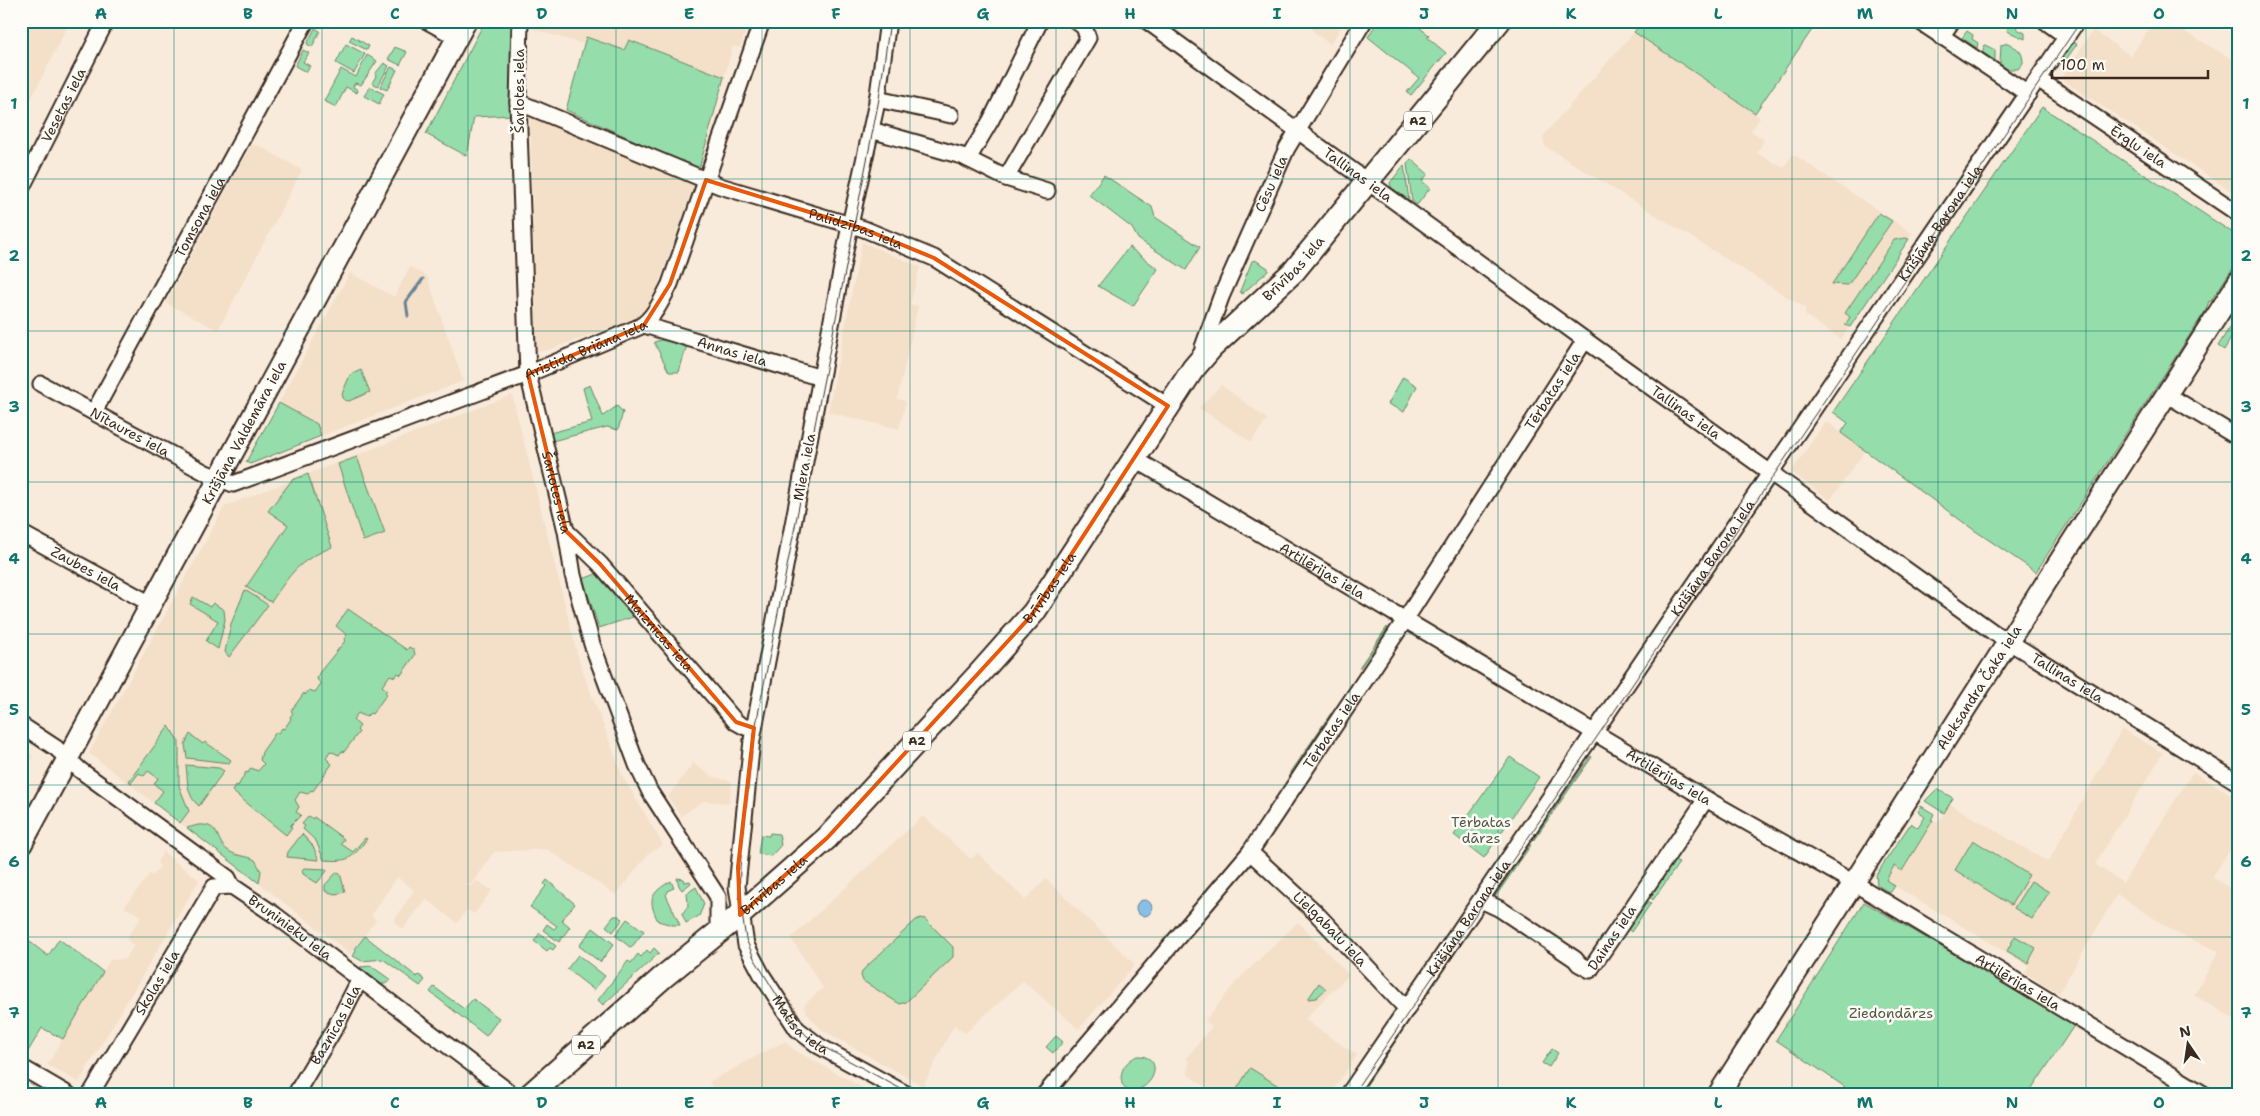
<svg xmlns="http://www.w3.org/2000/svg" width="2260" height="1116" viewBox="0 0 2260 1116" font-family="'Shantell Sans',sans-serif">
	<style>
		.built { fill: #f4dfc8 }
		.green { fill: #96ddac; stroke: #688465 }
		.water { fill: #89bfe6; stroke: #6a8396 }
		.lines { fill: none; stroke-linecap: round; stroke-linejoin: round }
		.stream { stroke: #6a8396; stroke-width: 3 }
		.minor-casing { stroke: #3b2a1e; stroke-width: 19 }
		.major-casing { stroke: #3b2a1e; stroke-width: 24 }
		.highway-casing { stroke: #3b2a1e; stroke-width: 26 }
		.minor { stroke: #fdfcf7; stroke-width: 15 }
		.major { stroke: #fdfcf7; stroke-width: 20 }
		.highway { stroke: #fdfcf7; stroke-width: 22 }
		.tram { stroke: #3b2a1e; stroke-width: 1 }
		.marked { fill: none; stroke: #e8590c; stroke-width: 4; stroke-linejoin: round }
		.grid { fill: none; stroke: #0f766e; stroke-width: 1; stroke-opacity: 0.55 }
		.labels { text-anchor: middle; stroke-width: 5; stroke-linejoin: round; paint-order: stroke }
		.shield { fill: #fdfcf7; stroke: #75695f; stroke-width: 1 }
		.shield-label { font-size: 12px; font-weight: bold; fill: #3b2a1e }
		.street-label { font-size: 14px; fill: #3b2a1e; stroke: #fdfcf7 }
		.park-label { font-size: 14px; fill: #525742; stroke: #fdfcf7 }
		.neatline { fill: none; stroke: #0f766e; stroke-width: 2 }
		.grid-label { font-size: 16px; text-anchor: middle; font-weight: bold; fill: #0f766e }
	</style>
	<rect width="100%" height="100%" fill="#f8ebdb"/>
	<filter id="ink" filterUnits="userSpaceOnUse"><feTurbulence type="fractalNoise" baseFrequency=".02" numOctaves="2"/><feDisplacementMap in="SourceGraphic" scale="10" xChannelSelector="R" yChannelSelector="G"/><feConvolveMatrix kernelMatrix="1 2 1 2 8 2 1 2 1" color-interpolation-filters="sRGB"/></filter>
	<g filter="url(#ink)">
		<g class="built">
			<polygon points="21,21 70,21 21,119"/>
			<polygon points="530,21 749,21 740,48 733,46 724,77 629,41 624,50 586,37 583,44 530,28"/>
			<polygon points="1307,21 1336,21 1342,26 1330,44 1316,34"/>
			<polygon points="2154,21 2166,21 2239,63 2239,196 2061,79 2093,30 2131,56"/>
			<polygon points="1634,32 1755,113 1760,118 1751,131 1764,140 1757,153 1784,168 1792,155 1796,156 1912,233 1841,339 1805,315 1805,308 1545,146 1543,136"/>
			<polygon points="534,113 695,182 652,302 642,317 545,351 537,351 530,116"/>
			<polygon points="251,145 259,146 302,170 218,330 166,303"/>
			<polygon points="862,242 920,267 910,304 918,306 897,399 906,401 899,429 828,412"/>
			<polygon points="410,267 427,276 463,381 321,436 316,424 283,406 280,401 350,273 394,297"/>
			<polygon points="1221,385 1267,419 1251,442 1199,408"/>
			<polygon points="512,395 579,661 622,775 663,845 648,854 616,895 547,849 494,852 472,884 460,886 472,886 477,881 492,890 474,914 467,910 457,923 426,899 403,929 394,921 414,890 397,877 371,916 376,920 351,954 89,753 225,506"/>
			<polygon points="1826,421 1865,451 1830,500 1791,472"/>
			<polygon points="2122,729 2163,753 2095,864 2123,883 2193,772 2239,799 2239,837 2212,877 2239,894 2239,1022 2194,995 2219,951 2176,933 2117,894 2059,993 2025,973 2029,966 1885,880 1894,866 1902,870 1933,820 1938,823 1950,804 2048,862"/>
			<polygon points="21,748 33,756 21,778"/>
			<polygon points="693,763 711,776 732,782 729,803 703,801 681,816 668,797"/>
			<polygon points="923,816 971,859 978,853 1025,900 1046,879 1135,964 1079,1029 1023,981 965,1033 954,1025 923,1086 822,1030 810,1017 804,1008 805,1004 823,988 791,938"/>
			<polygon points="163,852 199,880 79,1082 47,1065 110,960 125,959 134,946 126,939 142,916 124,907 150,874 153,876 160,866 157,862"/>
			<polygon points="1298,922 1349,975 1311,1012 1305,1020 1357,1055 1330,1095 1218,1095 1188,1075 1189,1061 1186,1059 1212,1026 1205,1021 1236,982"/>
			<polygon points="785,1041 794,1050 876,1095 717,1095 709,1082"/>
			<polygon points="2168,1084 2186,1095 2162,1095"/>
		</g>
		<g class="green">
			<polygon points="485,21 513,21 512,115 474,117 467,156 426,134"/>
			<polygon points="1378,21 1411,21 1429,35 1427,37 1446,53 1411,95 1407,92 1419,78 1368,37"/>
			<polygon points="1643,21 1818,21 1755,113 1634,32"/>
			<polygon points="2010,21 2016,21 2017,29 2025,33 2025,39 2007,31"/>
			<polygon points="315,28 320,31 312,47 307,44"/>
			<polygon points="1967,31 1973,35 1972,39 1978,43 1977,48 1962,38"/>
			<polygon points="352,36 369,46 367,50 349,41"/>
			<polygon points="586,37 624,50 629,40 724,77 699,169 566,110"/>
			<polygon points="2073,42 2077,44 2062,65 2059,63"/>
			<path d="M 2008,43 C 2018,49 2023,51 2023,63 L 2018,69 L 2007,69 L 2000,64 L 2001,45 Z"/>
			<polygon points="346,44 365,54 354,73 336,63"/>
			<polygon points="1985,45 1995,50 1995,61 1982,52"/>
			<polygon points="395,47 407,52 400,65 388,59"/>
			<polygon points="303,50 309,53 303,62 310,66 306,72 295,66"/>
			<polygon points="367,55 377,61 361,85 355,83 353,87 358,90 357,93 346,87 336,107 324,101 341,69 356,77"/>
			<polygon points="384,63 389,66 378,86 372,83 376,76 375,74"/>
			<polygon points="391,67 397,70 387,90 380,87"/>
			<polygon points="370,87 384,94 379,104 364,96"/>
			<polygon points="2042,107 2239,237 2239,259 2210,302 2209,301 2206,310 2036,572 1974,530 1841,433 1848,423 1833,412"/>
			<polygon points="1411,159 1428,174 1422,181 1430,188 1417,205 1412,201 1407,164"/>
			<polygon points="1404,165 1409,200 1391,187 1390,183"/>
			<polygon points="1104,175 1152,207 1155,217 1200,247 1186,270 1138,239 1132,228 1089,195"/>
			<polygon points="1879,213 1892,221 1848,285 1832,284"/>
			<polygon points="1905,238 1909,239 1850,327 1845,325 1850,317 1845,313 1894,240"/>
			<polygon points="1129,247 1158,269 1133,306 1098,286"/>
			<polygon points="1255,260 1268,268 1268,271 1242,294 1240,291 1252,261"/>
			<polygon points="2233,322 2238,326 2224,350 2218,346"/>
			<polygon points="661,340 687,345 679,372 669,372 654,342"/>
			<polygon points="361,370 370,392 349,401 344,400 342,394 350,375"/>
			<polygon points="1403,377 1417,386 1404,412 1388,404"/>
			<polygon points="590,385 603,416 617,406 623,412 618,430 607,427 552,441 550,433 592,422 583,388"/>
			<polygon points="279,403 317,424 321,436 250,464 246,462"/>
			<polygon points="357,457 385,533 363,541 338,464"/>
			<path d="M 308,474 L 332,547 C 297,562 292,572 271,602 L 246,587 L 288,525 L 268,511 L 292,480 Z"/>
			<polygon points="596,574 633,617 599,628 583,579"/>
			<polygon points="245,590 268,605 229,657 225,652 231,624"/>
			<polygon points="193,597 210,607 213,603 224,610 225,620 218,649 206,641 218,621 190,604"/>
			<polygon points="348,609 407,650 409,647 414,650 415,655 401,675 398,673 395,677 390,675 382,686 387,690 385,692 387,694 372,714 370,713 366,717 358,713 353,720 360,726 357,730 359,732 344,752 342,751 339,755 330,751 326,758 332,764 313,791 311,790 308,794 300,792 295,800 299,807 296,812 301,815 290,826 292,827 286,835 232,791 236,785 238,786 246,772 248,773 251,768 258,771 264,764 260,760 262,752 276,732 278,733 282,728 284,729 291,719 290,717 293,713 291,711 304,693 305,695 309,690 315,692 321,684 317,679 319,673 345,641 344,639 347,635 336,626"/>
			<polygon points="1387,627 1388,628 1360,668 1360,666"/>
			<polygon points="1331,713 1332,714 1291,774 1291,772"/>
			<polygon points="169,726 179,742 179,786 189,811 180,823 154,803 163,791 154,784 158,778 148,771 144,776 139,773 131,783 129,781"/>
			<polygon points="190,734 203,744 205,742 231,760 229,763 187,758 185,744"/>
			<polygon points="1591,756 1592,757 1533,841 1532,840"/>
			<polygon points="1510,757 1539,777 1484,858 1454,835"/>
			<path d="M 186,765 L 219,768 L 224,771 L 199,806 C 186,795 188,781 186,765 Z"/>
			<polygon points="1937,789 1953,798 1944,813 1925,801"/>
			<polygon points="1921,806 1934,814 1931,820 1933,820 1902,871 1894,866 1886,880 1895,886 1890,893 1877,885 1876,875 1911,823 1918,828 1925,817 1918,812"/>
			<path d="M 309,816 L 313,819 L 314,817 L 344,839 L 341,844 L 353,852 L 365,838 L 367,839 C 351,859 350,862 324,860 L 316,841 L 303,829 L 305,826 L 302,824 Z"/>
			<path d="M 198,825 C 222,823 214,842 229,851 C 237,857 247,855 255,860 L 261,871 L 259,883 L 187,828 Z"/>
			<polygon points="770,833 779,834 781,845 771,856 758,854 761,835 769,836"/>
			<polygon points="302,834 313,846 319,860 287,857 288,852"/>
			<polygon points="1973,840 2029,875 2011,905 1955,870"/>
			<polygon points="1529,845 1531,845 1496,896 1495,895"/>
			<polygon points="1674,861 1679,863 1653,900 1650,897"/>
			<polygon points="304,868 326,869 327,871 317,883 303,874 302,870"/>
			<polygon points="337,872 340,873 345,892 335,894 325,891 325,885"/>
			<polygon points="677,878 684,879 685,882 690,881 691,883 682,890 679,886"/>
			<polygon points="547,880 575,904 562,920 570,927 559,942 543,930 547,924 554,929 557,926 530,907 546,886 544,884"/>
			<path d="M 671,881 L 674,888 L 669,890 L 666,895 L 680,925 L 672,925 L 658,921 C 647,899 651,893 671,881 Z"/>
			<polygon points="2031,881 2049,892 2032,919 2014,908"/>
			<polygon points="696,887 704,904 699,916 686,923 682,914 688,906 687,893"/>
			<polygon points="1647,901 1651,903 1631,932 1628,929"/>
			<polygon points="1864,902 2075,1024 2028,1095 1841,1095 1845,1087 1776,1040"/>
			<polygon points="614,916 618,916 623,919 613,932 606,926"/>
			<polygon points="921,918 925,919 953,947 953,957 906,1002 900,1004 863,981 861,975 863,970 916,920"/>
			<polygon points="627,919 644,931 631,948 615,935"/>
			<polygon points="593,928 614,944 600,962 579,946"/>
			<polygon points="540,933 556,946 553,950 550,948 547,951 534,941"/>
			<polygon points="21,935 48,956 59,939 103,972 63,1039 42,1028 27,1053 21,1050"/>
			<polygon points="365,936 417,977 419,975 425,980 420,986 383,959 362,961 353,956 356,951 355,949"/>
			<polygon points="2015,936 2036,948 2028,963 2007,951"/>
			<polygon points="654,948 659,953 603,1005 598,1000 628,961 631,963 638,954 641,957 647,950 650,953"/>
			<polygon points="578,955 605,976 594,990 567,969"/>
			<polygon points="371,966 391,980 385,984 381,984 360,967"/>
			<polygon points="1319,983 1326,989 1316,998 1308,999"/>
			<polygon points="434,987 464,1009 473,999 499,1018 486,1036 430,992"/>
			<polygon points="1409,1021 1360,1095 1358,1095"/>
			<polygon points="1056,1036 1063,1042 1053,1053 1046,1047"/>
			<polygon points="1552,1049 1558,1053 1549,1067 1542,1063"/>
			<path d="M 1137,1056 C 1166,1055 1155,1092 1128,1091 L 1122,1084 C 1119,1071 1125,1062 1137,1056 Z"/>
			<polygon points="1250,1068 1288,1092 1287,1095 1246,1095 1237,1089"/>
		</g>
		<circle class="water" cx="1144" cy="908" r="8"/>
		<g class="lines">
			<polyline class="stream" points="408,316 406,302 423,279"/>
			<defs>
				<g id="minor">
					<polyline points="427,21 458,38"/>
					<path id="s1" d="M 520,21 L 518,102 L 528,374 L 566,531 L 573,575 L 592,644 L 637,765 L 650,792 L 718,897 L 718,931"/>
					<path id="s2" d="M 888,21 L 877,102 L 850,225 L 752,740 L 737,887 L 746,945 L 762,975 L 797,1029 L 819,1046 L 908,1095"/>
					<path id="s3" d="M 1147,21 L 1585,340 L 1993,632 L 2239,783"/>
					<polyline points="1919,21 2028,94"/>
					<polyline points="2045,21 2067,37"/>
					<polyline points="1941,37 1952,21"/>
					<path id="s4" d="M 2038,79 L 2239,214"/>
					<polyline points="877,99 951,115"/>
					<path id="s5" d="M 518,102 L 720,186 L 864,229 L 934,258 L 1168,406"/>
					<polyline points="871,130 962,156 1006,178 1088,38 1084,27 1076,21"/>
					<polyline points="968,159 991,120 1040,21"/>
					<polyline points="1006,178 1047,191"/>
					<path id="s6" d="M 21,189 L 106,21"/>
					<path id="s7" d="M 644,325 L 821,378"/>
					<path id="s8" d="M 1203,355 L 1203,347 L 1221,297 L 1287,148 L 1364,21"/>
					<path id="s9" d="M 41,384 L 206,473 L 233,484 L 528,374 L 639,327 C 653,320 663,298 670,284 L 762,21"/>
					<polyline points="2166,394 2239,438"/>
					<path id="s10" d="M 94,412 L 306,21"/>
					<path id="s11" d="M 1135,459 L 1706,799 L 1854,883 L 2205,1095"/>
					<path id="s12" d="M 566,531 L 600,564 L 736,722 L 745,727 L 754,728"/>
					<path id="s13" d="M 21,533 L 151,604"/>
					<path id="s14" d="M 21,725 L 56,748 L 80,770 L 228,878 L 232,886 L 275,915 L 513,1095"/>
					<path id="s15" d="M 1250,852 L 1315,912 L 1407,1009"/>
					<path id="s16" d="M 1481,900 L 1500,909 L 1575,959 L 1579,964 L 1590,970 L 1706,799"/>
					<polyline points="21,1067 69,1095"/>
					<path id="s17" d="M 90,1095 L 214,887 L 232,886"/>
					<path id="s18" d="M 295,1095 L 336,1026 L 360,979"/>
					<path id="s19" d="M 1044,1095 L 1250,852 L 1405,620 L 1585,340"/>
					<path id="s20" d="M 1348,1095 L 2077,21"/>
				</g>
				<g id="major">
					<path id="s21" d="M 21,845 L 466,21"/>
					<path id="s22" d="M 1718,1095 L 2239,281"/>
				</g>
				<g id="highway">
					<path id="s23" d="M 530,1095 L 662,978 L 742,913 L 827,838 L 980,673 L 1034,612 L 1193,369 L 1211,348 L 1294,271 L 1499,21"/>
				</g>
			</defs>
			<use href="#minor" class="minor-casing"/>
			<use href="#major" class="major-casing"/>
			<use href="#highway" class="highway-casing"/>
			<use href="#minor" class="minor"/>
			<use href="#major" class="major"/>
			<use href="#highway" class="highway"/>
			<g class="tram">
				<polyline points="890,21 879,99 753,740 740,867 739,895 746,939 754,958 792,1020 807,1036 820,1045 912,1095"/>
				<polyline points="1352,1095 1599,734 2081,21"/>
			</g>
		</g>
	</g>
	<path class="marked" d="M 706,180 L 864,229 L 934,258 L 1168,406 L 1031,616 L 827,838 L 740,915 L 738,867 L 754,728 L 736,722 L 600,564 L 566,531 L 528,374 L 644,325 L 670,284 Z"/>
	<path class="grid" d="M 174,21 L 174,1095M 322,21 L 322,1095M 468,21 L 468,1095M 616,21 L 616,1095M 762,21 L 762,1095M 910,21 L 910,1095M 1056,21 L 1056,1095M 1204,21 L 1204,1095M 1350,21 L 1350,1095M 1498,21 L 1498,1095M 1644,21 L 1644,1095M 1792,21 L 1792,1095M 1938,21 L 1938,1095M 2086,21 L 2086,1095M 21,179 L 2239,179M 21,331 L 2239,331M 21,482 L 2239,482M 21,634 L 2239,634M 21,785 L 2239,785M 21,937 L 2239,937"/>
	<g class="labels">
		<g class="shield">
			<rect x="1404" y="111.5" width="28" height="19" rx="4"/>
			<rect x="903" y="731.5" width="28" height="19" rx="4"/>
			<rect x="572" y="1035.5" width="28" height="19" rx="4"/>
		</g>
		<g class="shield-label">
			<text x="1418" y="125">A2</text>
			<text x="917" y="745">A2</text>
			<text x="586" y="1049">A2</text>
		</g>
		<g class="street-label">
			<text transform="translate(519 91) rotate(-90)" y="5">Šarlotes iela</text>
			<text dy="5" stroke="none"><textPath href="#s6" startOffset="94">Vesetas iela</textPath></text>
			<text dy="5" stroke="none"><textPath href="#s4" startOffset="121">Ērgļu iela</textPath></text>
			<text dy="5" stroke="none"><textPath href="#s3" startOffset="261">Tallinas iela</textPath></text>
			<text dy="5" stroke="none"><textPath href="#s8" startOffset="185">Cēsu iela</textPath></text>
			<text dy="5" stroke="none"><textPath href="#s10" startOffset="222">Tomsona iela</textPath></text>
			<text dy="5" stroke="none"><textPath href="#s20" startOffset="1054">Krišjāņa Barona iela</textPath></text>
			<text dy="5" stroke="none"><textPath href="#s5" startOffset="361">Palīdzības iela</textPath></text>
			<text dy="5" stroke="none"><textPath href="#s23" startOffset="1132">Brīvības iela</textPath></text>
			<text dy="5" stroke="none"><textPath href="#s9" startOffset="594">Aristida Briāna iela</textPath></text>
			<text dy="5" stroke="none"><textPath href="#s7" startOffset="92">Annas iela</textPath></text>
			<text dy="5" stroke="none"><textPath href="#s19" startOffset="870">Tērbatas iela</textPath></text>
			<text dy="5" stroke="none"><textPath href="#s3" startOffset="666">Tallinas iela</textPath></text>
			<text dy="5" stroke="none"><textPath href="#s9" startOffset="101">Nītaures iela</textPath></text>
			<text dy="5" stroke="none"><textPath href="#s21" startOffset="469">Krišjāņa Valdemāra iela</textPath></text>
			<text transform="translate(804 467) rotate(-79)" y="5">Miera iela</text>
			<text dy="5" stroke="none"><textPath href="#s1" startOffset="475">Šarlotes iela</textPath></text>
			<text dy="5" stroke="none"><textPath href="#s20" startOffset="649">Krišjāņa Barona iela</textPath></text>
			<text dy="5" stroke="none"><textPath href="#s13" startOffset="74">Zaubes iela</textPath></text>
			<text dy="5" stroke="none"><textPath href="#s11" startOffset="218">Artilērijas iela</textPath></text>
			<text dy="5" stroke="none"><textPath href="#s23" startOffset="728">Brīvības iela</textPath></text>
			<text dy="5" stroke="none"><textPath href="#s12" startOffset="138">Maiznīcas iela</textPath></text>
			<text dy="5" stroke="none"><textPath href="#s3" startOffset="1131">Tallinas iela</textPath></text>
			<text dy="5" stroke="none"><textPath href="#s22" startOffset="484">Aleksandra Čaka iela</textPath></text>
			<text dy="5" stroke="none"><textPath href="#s19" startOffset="465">Tērbatas iela</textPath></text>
			<text dy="5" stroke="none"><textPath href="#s11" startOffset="621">Artilērijas iela</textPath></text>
			<text dy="5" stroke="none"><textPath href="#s23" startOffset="322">Brīvības iela</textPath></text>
			<text dy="5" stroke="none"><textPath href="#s20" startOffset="214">Krišjāņa Barona iela</textPath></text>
			<text dy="5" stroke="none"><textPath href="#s14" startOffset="338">Bruņinieku iela</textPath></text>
			<text dy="5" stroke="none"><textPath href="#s15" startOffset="111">Lielgabalu iela</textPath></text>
			<text dy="5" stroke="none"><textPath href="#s16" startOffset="169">Dainas iela</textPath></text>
			<text dy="5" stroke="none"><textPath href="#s17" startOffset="131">Skolas iela</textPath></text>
			<text dy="5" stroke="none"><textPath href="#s11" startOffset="1026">Artilērijas iela</textPath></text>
			<text dy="5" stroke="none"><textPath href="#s2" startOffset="1036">Matīsa iela</textPath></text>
			<text dy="5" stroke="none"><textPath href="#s18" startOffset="81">Baznīcas iela</textPath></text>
		</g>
		<g class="park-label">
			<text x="1481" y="827">Tērbatas<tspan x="1481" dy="16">dārzs</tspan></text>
			<text x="1891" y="1018">Ziedoņdārzs</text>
		</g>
	</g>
	<rect width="2260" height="1116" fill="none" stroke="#fdfcf7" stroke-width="55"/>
	<g transform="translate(2188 1044) rotate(347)" stroke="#fdfcf7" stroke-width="4" paint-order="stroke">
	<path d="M0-4L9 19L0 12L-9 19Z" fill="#3b2a1e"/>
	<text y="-8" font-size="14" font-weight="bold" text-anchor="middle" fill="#3b2a1e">N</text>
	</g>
	<path d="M2052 70v8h156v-8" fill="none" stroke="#3b2a1e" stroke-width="2.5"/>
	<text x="2060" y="70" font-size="15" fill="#3b2a1e" stroke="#fdfcf7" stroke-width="4" paint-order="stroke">100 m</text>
	<rect x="28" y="28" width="2204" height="1060" class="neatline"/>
	<g class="grid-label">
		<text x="101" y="19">A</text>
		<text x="248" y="19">B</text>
		<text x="395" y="19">C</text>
		<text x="542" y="19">D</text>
		<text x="689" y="19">E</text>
		<text x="836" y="19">F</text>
		<text x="983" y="19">G</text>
		<text x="1130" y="19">H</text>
		<text x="1277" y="19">I</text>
		<text x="1424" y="19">J</text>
		<text x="1571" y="19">K</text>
		<text x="1718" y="19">L</text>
		<text x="1865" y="19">M</text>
		<text x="2012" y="19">N</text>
		<text x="2159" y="19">O</text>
		<text x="14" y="109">1</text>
		<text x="2246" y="109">1</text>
		<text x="14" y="261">2</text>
		<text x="2246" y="261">2</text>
		<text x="14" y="412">3</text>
		<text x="2246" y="412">3</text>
		<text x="14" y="564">4</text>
		<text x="2246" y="564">4</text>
		<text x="14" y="715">5</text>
		<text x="2246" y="715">5</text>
		<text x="14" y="867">6</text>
		<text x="2246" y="867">6</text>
		<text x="14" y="1018">7</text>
		<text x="2246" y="1018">7</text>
		<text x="101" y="1108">A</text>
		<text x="248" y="1108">B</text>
		<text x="395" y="1108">C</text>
		<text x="542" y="1108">D</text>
		<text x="689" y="1108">E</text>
		<text x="836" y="1108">F</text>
		<text x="983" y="1108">G</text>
		<text x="1130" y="1108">H</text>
		<text x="1277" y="1108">I</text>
		<text x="1424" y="1108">J</text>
		<text x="1571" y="1108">K</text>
		<text x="1718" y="1108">L</text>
		<text x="1865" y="1108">M</text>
		<text x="2012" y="1108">N</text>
		<text x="2159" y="1108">O</text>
	</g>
</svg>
